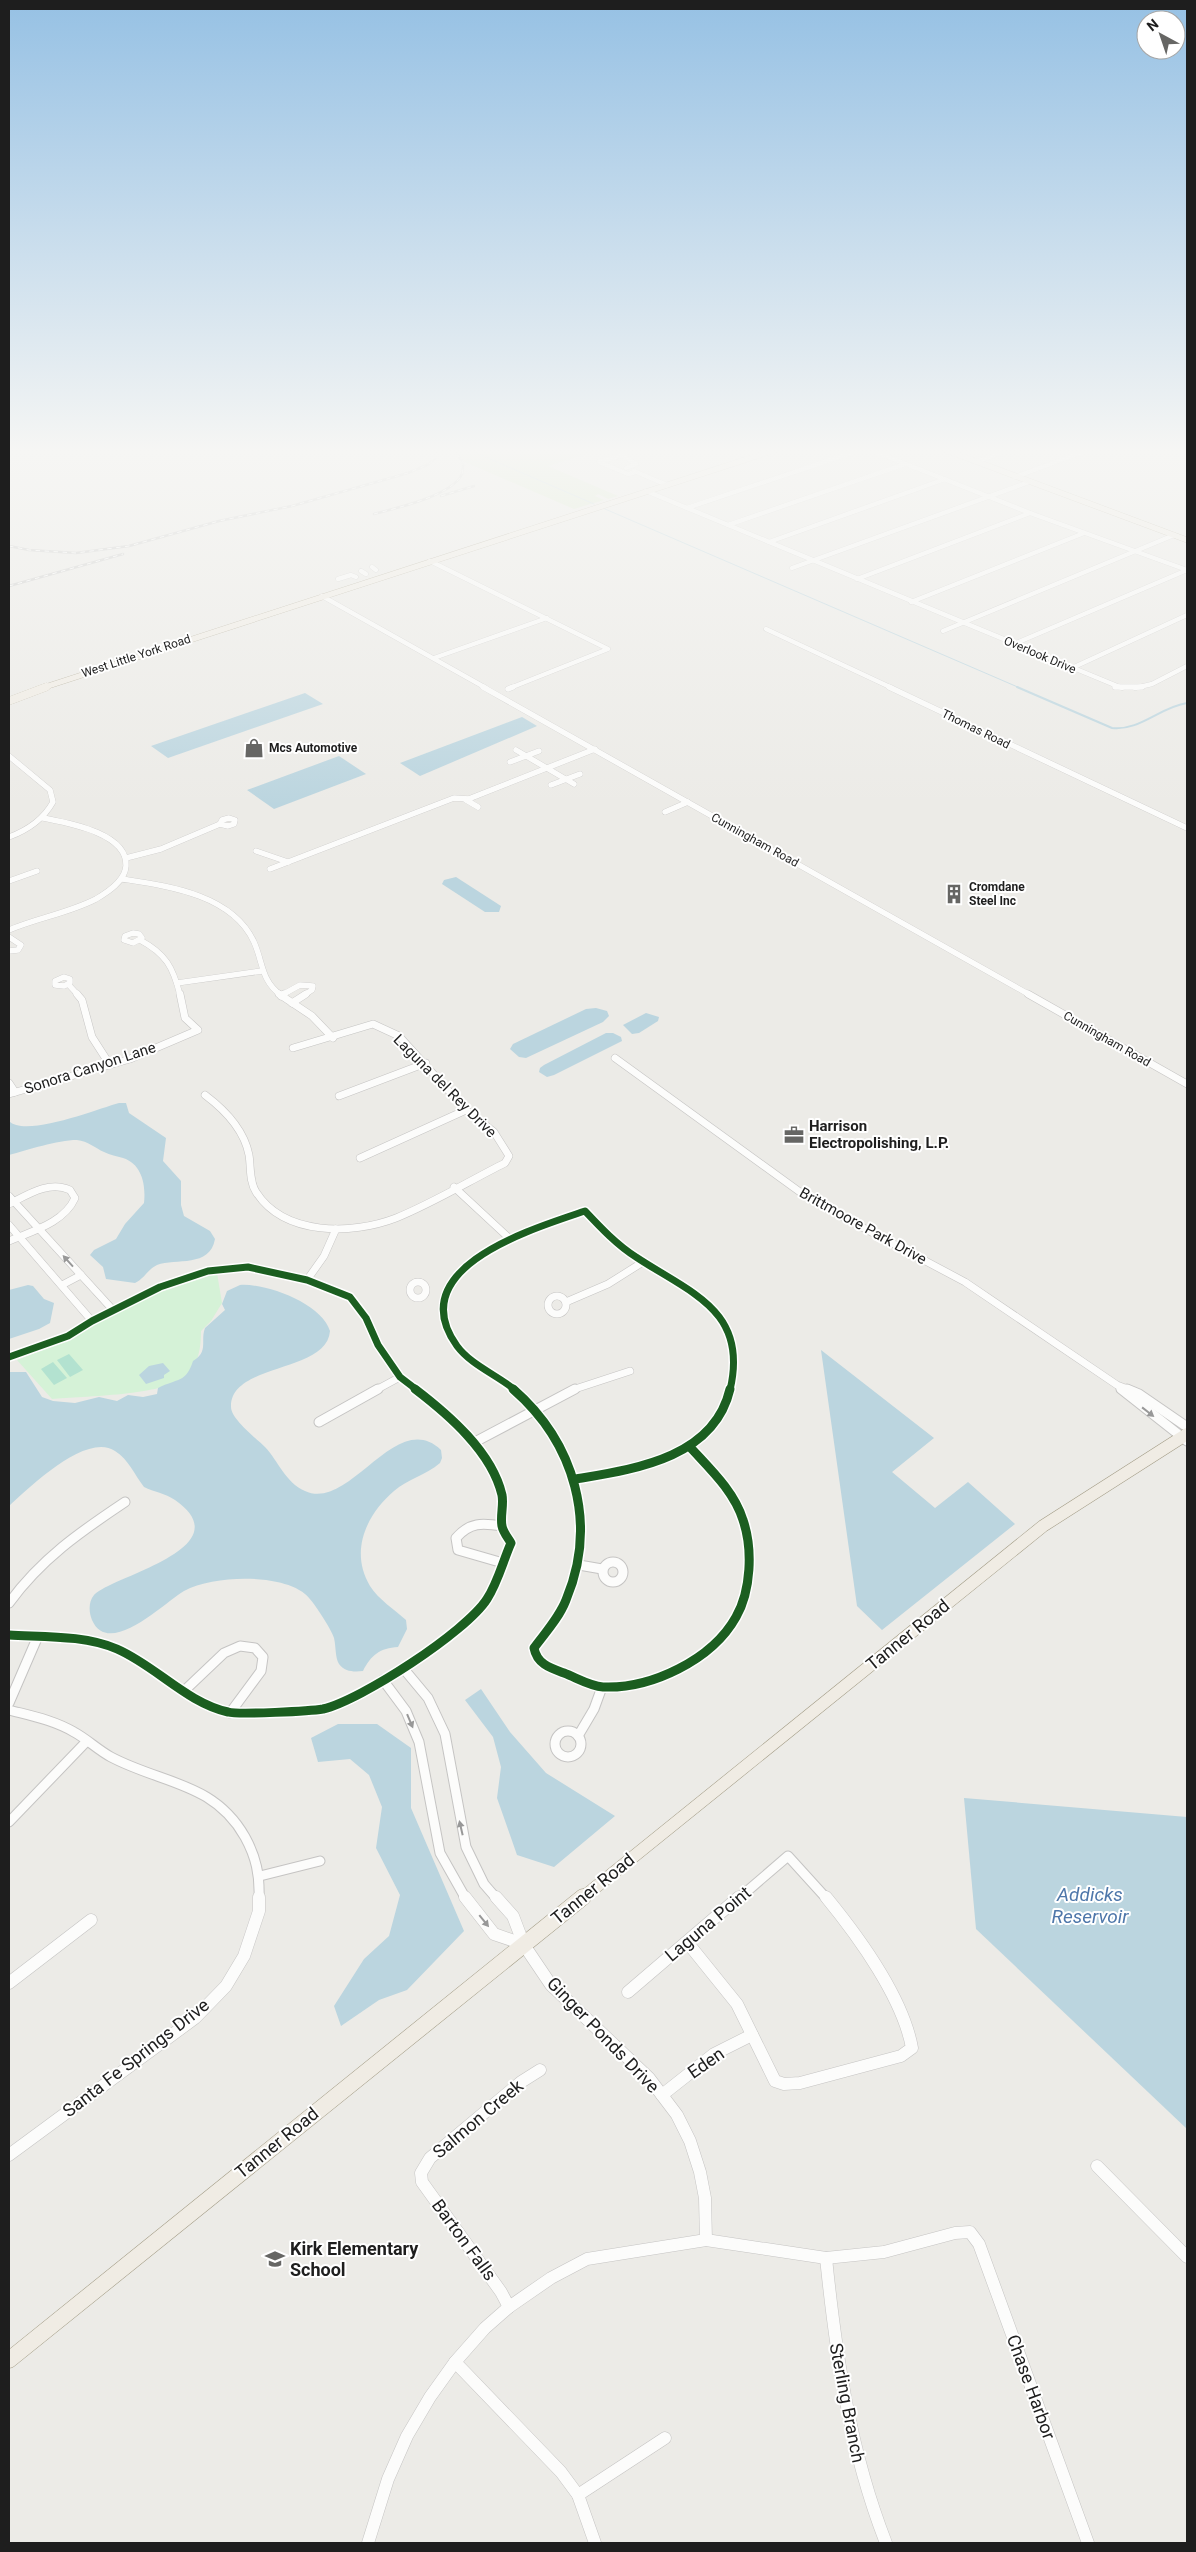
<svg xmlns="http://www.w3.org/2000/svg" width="1196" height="2552" viewBox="0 0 1196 2552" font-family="Roboto,sans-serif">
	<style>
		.grass { fill: #d7e9c7 }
		.park { fill: #d5f2d7 }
		.pitch { fill: #b3e2d0 }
		.water { fill: #bbd5df }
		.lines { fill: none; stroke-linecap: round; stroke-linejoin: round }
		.stream-far1 { stroke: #bbd5df; stroke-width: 1 }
		.stream { stroke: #bbd5df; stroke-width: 2 }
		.minor-far4-casing { stroke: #c5c4c3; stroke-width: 5 }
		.minor-far3-casing { stroke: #c5c4c3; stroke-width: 6 }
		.minor-far2-casing { stroke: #c5c4c3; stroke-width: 8 }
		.minor-far1-casing { stroke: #c5c4c3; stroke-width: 11 }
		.minor-casing { stroke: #c5c4c3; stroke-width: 13 }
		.major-far3-casing { stroke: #a19a84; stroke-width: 6 }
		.major-far2-casing { stroke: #a19a84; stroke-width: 8 }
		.major-far1-casing { stroke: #a19a84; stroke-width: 13 }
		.major-casing { stroke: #a19a84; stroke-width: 17 }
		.minor-far4 { stroke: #fcfcfb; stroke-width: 4.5 }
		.minor-far3 { stroke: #fcfcfb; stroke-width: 5.5 }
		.minor-far2 { stroke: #fcfcfb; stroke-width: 7 }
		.minor-far1 { stroke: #fcfcfb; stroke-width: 9 }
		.minor { stroke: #fcfcfb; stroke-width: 12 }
		.major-far3 { stroke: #f0ece4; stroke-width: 5.5 }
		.major-far2 { stroke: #f0ece4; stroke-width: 8 }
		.major-far1 { stroke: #f0ece4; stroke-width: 12 }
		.major { stroke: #f0ece4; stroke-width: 16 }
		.rail-casing { stroke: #cacac9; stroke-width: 2.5 }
		.rail { stroke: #fff; stroke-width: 1; stroke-dasharray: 4.5; stroke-linecap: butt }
		.cycleway-far1-casing { stroke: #fff; stroke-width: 10 }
		.cycleway-casing { stroke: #fff; stroke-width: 12 }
		.cycleway-far1 { stroke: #1b5e20; stroke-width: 7 }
		.cycleway { stroke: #1b5e20; stroke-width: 9 }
		.oneway { fill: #989898 }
		.labels { text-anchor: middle; stroke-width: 4; stroke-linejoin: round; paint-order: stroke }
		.far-street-label { font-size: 12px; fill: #1e1e1e; stroke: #fff }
		.far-poi-label { font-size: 12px; font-weight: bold; fill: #1e1e1e; stroke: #fff; text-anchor: start }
		.street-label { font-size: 15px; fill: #1e1e1e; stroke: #fff }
		.poi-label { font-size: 15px; font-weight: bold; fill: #1e1e1e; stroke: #fff; text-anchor: start }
		.near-street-label { font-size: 18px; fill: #1e1e1e; stroke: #fff }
		.near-poi-label { font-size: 18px; font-weight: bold; fill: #1e1e1e; stroke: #fff; text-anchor: start }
		.near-water-label { font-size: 19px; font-style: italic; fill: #4e77aa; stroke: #fff }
	</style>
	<rect width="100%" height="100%" fill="#ecebe7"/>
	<polygon class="grass" points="455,449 590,449 596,451 548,466 618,496 608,499 598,494 595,496 604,500 574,509 465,462"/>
	<path class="park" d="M 217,1273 L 222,1303 L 211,1321 L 201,1331 C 201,1346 199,1365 186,1376 C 164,1396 83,1396 52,1399 L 17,1360 L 69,1339 L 120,1310 L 174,1285 Z"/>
	<g class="pitch">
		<polygon points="69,1354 83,1370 70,1377 57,1360"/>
		<polygon points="53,1362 67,1378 54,1385 41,1369"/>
	</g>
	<g class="water">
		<polygon points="305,693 323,704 168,758 151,746"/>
		<polygon points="522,717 537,726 420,776 400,763"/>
		<polygon points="339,756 366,774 274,809 247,790"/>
		<polygon points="456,877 501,906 499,912 485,912 442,884 444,880"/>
		<polygon points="596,1008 607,1011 609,1016 603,1022 526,1058 519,1057 510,1049 513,1044 586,1009"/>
		<polygon points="646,1013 659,1017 658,1021 639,1033 632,1034 623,1025"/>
		<polygon points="606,1033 613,1033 621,1037 622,1041 554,1075 547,1077 539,1072 540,1068 544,1065"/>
		<path d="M 119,1103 L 126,1103 L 129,1113 L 166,1138 L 163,1161 L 181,1181 L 181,1205 L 184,1216 L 210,1231 L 215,1239 C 210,1268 176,1258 157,1265 C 148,1269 144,1279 135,1283 L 106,1279 L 103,1267 L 90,1255 L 94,1250 L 116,1239 L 125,1224 L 144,1203 C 146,1185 142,1164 123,1158 C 117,1156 110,1155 104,1152 C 95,1148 88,1141 77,1140 C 57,1140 28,1150 9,1155 L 9,1121 C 25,1138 97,1109 119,1103 Z"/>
		<polygon points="28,1285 33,1286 44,1299 54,1303 50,1323 39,1329 9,1339 9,1290"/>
		<path d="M 240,1285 C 267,1283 322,1304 330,1331 C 327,1373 230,1363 231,1407 C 231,1419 257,1439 265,1447 C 279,1462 285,1482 305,1491 C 350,1512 396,1407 441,1450 L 442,1458 L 440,1463 C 426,1475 408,1479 394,1491 C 367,1514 349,1551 370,1586 C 378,1599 395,1610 406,1620 L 407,1629 L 398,1647 C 380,1648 371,1655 363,1671 C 354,1672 345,1672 339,1664 C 335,1658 336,1646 334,1638 C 332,1630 312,1599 305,1594 C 298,1588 287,1584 277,1582 C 251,1576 208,1578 184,1591 C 166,1601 109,1659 92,1620 C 89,1613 88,1602 94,1595 C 111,1576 244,1548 175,1500 C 165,1493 154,1492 144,1487 C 134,1474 129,1460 115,1451 C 86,1432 29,1488 9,1506 L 9,1372 L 26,1372 L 42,1397 L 53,1401 L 75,1403 L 99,1397 L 117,1401 L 128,1395 L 143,1397 L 157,1394 L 158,1388 C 178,1378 186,1383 193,1361 C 209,1352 200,1341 205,1328 L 225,1310 L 222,1304 L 227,1291 Z"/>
		<polygon points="821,1350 934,1438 892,1472 935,1508 968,1482 1015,1524 882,1630 857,1606"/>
		<polygon points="163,1363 170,1371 164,1375 164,1378 146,1384 139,1375 149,1366"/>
		<polygon points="481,1689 510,1732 546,1773 615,1816 554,1867 517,1855 497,1798 501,1767 493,1737 465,1700"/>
		<polygon points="338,1724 377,1724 411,1748 411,1808 464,1931 407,1990 379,2000 341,2026 334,2006 364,1959 389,1936 400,1895 376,1848 382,1807 369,1775 350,1759 318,1762 311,1738"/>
		<polygon points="964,1798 1187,1817 1187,2129 976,1929"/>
	</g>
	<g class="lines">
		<g class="stream-far1">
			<polyline points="467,449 594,504"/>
			<polyline points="605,509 1020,688"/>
		</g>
		<path class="stream" d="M 1017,687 L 1112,728 C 1140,731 1160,707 1187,703"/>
		<defs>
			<g id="minor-far4">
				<polyline points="868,449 1030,513 1187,570"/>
				<polyline points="976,462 1011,449"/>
				<polyline points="626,468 636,464 622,455 599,462 628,474 636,472"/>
				<polyline points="634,471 667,485"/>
				<polyline points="1015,477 1088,450"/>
				<polyline points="646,491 1122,688"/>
				<polyline points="687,508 863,449"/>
				<polyline points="728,525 905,464"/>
				<polyline points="769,542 945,479"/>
				<polyline points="430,561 608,649 510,688"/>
				<polyline points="372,567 376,570"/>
				<polyline points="792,568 1029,482"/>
				<polyline points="361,571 366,574"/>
				<polyline points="338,579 351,575 356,577"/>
				<polyline points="857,579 1030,513"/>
				<polyline points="322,596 486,688"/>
				<polyline points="911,602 1084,533"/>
				<polyline points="766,629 892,688"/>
				<polyline points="943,631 1174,535"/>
				<polyline points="1014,644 1187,570"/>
				<polyline points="434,658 547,618"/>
				<polyline points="1072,668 1187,615"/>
				<polyline points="1135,688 1152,684 1187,666"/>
			</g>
			<g id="minor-far3">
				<polyline points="483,687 1030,995"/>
				<polyline points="889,687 1187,828"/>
				<polyline points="1115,687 1142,687"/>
				<polyline points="508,689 513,687"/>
				<polyline points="516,750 574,784"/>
				<path d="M 9,756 L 50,790 L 53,802 C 43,820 28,830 9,837"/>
				<polyline points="510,762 539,751"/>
				<polyline points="551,785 580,774"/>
				<polyline points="478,807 466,800 595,749"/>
				<polyline points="665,812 688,802"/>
				<polygon points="229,818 235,820 234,824 228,826 220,824 222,820"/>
				<polyline points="256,851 288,862"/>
				<polyline points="126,858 161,849 220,824"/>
				<polyline points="270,869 454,798 469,799"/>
				<path d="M 122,879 C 167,886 232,894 254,942 C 263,962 261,981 281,995"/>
				<polyline points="9,881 37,871"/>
				<path d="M 9,930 C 37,918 69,913 96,899 C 108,892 125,881 126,866 C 128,833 68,823 43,818"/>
				<polygon points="133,933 139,934 142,938 133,943 124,940 125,936"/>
				<polyline points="9,937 21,945 18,950 9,951"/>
				<path d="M 140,940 C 166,954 173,967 180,995"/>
				<polygon points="64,977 70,979 70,983 64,986 55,985 55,981"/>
				<polyline points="177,983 262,971"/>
				<polyline points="68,984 78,995"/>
				<polyline points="282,995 300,985 313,986 312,990 304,995"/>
			</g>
			<g id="minor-far2">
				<polyline points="77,994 82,1000 92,1037 110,1065"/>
				<polyline points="279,994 312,1016 333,1038"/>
				<polyline points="1028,994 1187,1084"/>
				<polyline points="281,996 284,994"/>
				<polyline points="292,1003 306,994"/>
				<polyline points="615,1058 811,1200 965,1282 1117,1385 1130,1390"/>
				<polyline points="9,1083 15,1092"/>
				<polyline points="9,1094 130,1059 198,1030 185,1018 180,994"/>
				<path d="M 205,1095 C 225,1110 244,1129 249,1155 C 251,1167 249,1181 256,1192 C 284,1236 352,1235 396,1218 C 433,1203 469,1181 505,1163 L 509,1156 L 494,1132 L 466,1110 L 399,1036 L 373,1024 L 293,1048"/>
				<polyline points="339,1096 426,1063"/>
				<polyline points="360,1158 466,1110"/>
				<polyline points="454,1187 509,1238"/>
				<polyline points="9,1196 113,1310"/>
				<path d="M 9,1204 C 27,1195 49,1180 70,1190 L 75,1198 C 64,1223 32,1231 9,1241"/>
				<polyline points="9,1225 92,1321"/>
				<polyline points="307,1280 324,1256 336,1229"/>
				<circle cx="418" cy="1290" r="8"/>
				<polyline points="62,1285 81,1275"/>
				<circle cx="557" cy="1305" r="9"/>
				<polyline points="566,1302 608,1284 643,1262"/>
				<polyline points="9,1357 68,1336 92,1321 160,1287 208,1271 248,1267 307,1280 350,1297 366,1318 378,1345 400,1377 417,1390"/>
				<polyline points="1120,1388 1122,1390"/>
				<polyline points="376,1390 400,1377"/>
				<path d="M 515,1390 C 497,1375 471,1365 457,1346 C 401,1268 532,1229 585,1211 C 601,1228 617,1245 636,1257 C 690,1293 749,1310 730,1390"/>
				<polyline points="572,1390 630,1371"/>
			</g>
			<g id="minor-far1">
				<path d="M 513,1389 C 575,1443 598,1524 566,1600 C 559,1618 545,1633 534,1648 C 537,1664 550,1668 564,1673 C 577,1678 590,1686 603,1687 C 651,1689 712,1660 736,1617 C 751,1591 753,1549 743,1520 C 734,1491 710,1469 690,1447"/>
				<polyline points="1121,1389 1187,1441"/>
				<polyline points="1127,1389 1139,1394 1187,1427"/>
				<polyline points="319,1422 378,1389"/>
				<polyline points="473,1443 575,1389"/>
				<path d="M 576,1479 C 635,1469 714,1458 730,1389"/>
				<path d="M 502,1526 C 482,1523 470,1522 456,1538 L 458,1550 L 503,1563"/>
				<circle cx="613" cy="1572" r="10"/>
				<polyline points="579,1565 602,1569"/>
				<path d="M 9,1603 C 41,1559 80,1532 125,1502"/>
				<path d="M 9,1635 C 44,1637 85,1635 117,1649 C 156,1666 187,1703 228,1712 C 239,1715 311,1711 323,1709 C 361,1700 466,1632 487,1599 C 498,1582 503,1561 511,1543 C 508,1538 503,1532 502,1526 C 500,1516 504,1505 502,1495 C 492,1452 449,1415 415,1389"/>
				<polyline points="403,1668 428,1698 445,1734 466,1847 484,1884 497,1899"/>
				<polyline points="383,1680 406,1711 419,1742 440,1853 466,1899"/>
				<polyline points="184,1691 224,1653 240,1646 255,1648 263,1657 261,1671 230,1713"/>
				<polyline points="9,1703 38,1636"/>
				<path d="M 9,1710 C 32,1716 53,1720 74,1732 C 87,1739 98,1750 111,1757 C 162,1784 214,1782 245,1837 C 256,1857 260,1875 259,1899"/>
				<circle cx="568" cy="1744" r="13"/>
				<polyline points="578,1736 594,1709 602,1687"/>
				<polyline points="9,1822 86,1742"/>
				<polyline points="260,1876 320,1861"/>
				<polyline points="738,1899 788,1856 827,1899"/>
			</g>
			<g id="minor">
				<polyline points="465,1897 494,1934 523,1944"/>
				<polyline points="496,1897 513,1916 524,1945 551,1985 649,2078 677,2115 690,2141 700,2172 705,2198 706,2240"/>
				<path d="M 687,1942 L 737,2004 L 775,2081 L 784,2084 L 800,2083 L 901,2056 L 912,2048 C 903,1998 858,1936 826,1897"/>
				<polyline points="9,1983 91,1920"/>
				<polyline points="628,1992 739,1897"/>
				<polyline points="662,2095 714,2054 752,2035"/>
				<polyline points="9,2155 195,2018 226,1986 244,1956 259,1911 259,1897"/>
				<polyline points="1097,2166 1187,2257"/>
				<path d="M 826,2258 C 836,2356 850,2451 886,2543"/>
				<polyline points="509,2307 501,2292 422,2182 421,2173 430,2158 521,2082 540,2070"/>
				<polyline points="455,2362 561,2472 578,2495 595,2543"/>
				<polyline points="578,2495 665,2438"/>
				<polyline points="368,2543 388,2479 407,2436 430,2397 455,2362 485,2328 509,2307 551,2278 587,2259 706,2240 826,2258 884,2252 955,2233 970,2232 979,2244 1088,2543"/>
			</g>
			<g id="major-far3">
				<polyline points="943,449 1187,540"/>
				<polyline points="42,688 778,449"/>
			</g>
			<polyline id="major-far2" points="9,701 46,687"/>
			<polyline id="major-far1" points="581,1899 1043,1526 1187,1434"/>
			<polyline id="major" points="9,2360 583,1897"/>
		</defs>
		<use href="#minor-far4" class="minor-far4-casing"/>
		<use href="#minor-far3" class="minor-far3-casing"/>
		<use href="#minor-far2" class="minor-far2-casing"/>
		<use href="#minor-far1" class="minor-far1-casing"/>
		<use href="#minor" class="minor-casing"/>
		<use href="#major-far3" class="major-far3-casing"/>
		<use href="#major-far2" class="major-far2-casing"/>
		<use href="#major-far1" class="major-far1-casing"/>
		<use href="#major" class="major-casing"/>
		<use href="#minor-far4" class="minor-far4"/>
		<use href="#minor-far3" class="minor-far3"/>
		<use href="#minor-far2" class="minor-far2"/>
		<use href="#minor-far1" class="minor-far1"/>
		<use href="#minor" class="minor"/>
		<use href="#major-far3" class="major-far3"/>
		<use href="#major-far2" class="major-far2"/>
		<use href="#major-far1" class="major-far1"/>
		<use href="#major" class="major"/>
		<defs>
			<g id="rail">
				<polyline points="441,496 474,486"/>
				<path d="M 374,514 C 396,508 452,496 462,474 C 463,471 463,465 463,462 L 453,449"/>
				<polyline points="9,546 29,550 76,553 129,546 219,521 292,506 408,473 429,464 435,459 438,449"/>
				<polyline points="9,586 123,554"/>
			</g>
		</defs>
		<use href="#rail" class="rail-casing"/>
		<use href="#rail" class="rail"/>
		<defs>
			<g id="cycleway-far1">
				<polyline points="9,1357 68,1336 92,1321 160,1287 208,1271 248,1267 307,1280 350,1297 366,1318 378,1345 400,1377 417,1390"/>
				<path d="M 515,1390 C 497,1375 471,1365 457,1346 C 401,1268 532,1229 585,1211 C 601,1228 617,1245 636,1257 C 690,1293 749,1310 730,1390"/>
			</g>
			<g id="cycleway">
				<path d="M 513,1389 C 575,1443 598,1524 566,1600 C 559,1618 545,1633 534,1648 C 537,1664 550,1668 564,1673 C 577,1678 590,1686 603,1687 C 651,1689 712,1660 736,1617 C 751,1591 753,1549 743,1520 C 734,1491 710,1469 690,1447"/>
				<path d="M 576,1479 C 635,1469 714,1458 730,1389"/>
				<path d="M 9,1635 C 44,1637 85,1635 117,1649 C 156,1666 187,1703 228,1712 C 239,1715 311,1711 323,1709 C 361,1700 466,1632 487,1599 C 498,1582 503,1561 511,1543 C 508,1538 503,1532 502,1526 C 500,1516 504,1505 502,1495 C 492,1452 449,1415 415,1389"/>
			</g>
		</defs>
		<use href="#cycleway-far1" class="cycleway-far1-casing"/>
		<use href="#cycleway" class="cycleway-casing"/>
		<use href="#cycleway-far1" class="cycleway-far1"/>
		<use href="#cycleway" class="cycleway"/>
	</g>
	<defs><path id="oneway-solid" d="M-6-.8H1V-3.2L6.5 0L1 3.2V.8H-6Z" transform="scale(1.25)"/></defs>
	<g class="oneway">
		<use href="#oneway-solid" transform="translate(68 1261) rotate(-132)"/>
		<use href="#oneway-solid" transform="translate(1148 1412) rotate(38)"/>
		<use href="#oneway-solid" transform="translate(410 1721) rotate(67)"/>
		<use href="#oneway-solid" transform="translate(461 1828) rotate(-103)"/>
		<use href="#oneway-solid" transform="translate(484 1921) rotate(51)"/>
	</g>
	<linearGradient id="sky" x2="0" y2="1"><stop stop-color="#96c1e4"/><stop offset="0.56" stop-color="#f6f6f4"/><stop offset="1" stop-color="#f6f6f4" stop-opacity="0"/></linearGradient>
	<rect width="1196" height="806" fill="url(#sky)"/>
	<defs>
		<symbol id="shop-bare" viewBox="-9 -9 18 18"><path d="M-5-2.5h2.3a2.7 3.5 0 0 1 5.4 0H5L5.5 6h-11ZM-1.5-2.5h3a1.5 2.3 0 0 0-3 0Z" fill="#666664" stroke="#fff" stroke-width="2.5" paint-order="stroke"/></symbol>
		<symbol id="building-bare" viewBox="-9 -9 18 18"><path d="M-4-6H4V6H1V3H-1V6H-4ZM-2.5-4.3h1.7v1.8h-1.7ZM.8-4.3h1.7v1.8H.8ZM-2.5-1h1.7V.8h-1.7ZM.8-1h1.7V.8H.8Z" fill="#666664" stroke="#fff" stroke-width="2.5" paint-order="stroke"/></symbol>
		<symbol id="office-bare" viewBox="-9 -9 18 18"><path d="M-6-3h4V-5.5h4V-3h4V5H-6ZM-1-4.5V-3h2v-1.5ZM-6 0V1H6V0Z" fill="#666664" stroke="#fff" stroke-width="2.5" paint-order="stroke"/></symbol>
		<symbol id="school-bare" viewBox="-9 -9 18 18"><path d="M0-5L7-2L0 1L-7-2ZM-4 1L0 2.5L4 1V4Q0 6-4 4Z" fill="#666664" stroke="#fff" stroke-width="2.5" paint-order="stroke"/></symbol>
	</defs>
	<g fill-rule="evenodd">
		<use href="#shop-bare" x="240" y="734" width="28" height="28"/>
		<use href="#building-bare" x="940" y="880" width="28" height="28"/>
		<use href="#office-bare" x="780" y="1121" width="28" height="28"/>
		<use href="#school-bare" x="261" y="2245" width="28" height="28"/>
	</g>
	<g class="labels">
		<g class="far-street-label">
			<text transform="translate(1040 655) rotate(23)" y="4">Overlook Drive</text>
			<text transform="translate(136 656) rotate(-18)" y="4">West Little York Road</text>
			<text transform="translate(976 729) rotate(26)" y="4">Thomas Road</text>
			<text transform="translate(755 840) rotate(29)" y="4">Cunningham Road</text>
			<text transform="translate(1107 1039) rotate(30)" y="4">Cunningham Road</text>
		</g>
		<g class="far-poi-label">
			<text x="269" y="752">Mcs Automotive</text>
			<text x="969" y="891">Cromdane<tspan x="969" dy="14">Steel Inc</tspan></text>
		</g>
		<g class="street-label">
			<text transform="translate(90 1068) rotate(-18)" y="5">Sonora Canyon Lane</text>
			<text transform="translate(445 1086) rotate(45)" y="5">Laguna del Rey Drive</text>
			<text transform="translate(863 1226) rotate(29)" y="5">Brittmoore Park Drive</text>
		</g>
		<g class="poi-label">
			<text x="809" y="1131">Harrison<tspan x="809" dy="17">Electropolishing, L.P.</tspan></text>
		</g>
		<g class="near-street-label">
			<text transform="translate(908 1635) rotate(-39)" y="6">Tanner Road</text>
			<text transform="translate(593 1889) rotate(-39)" y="6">Tanner Road</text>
			<text transform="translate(708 1924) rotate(-40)" y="6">Laguna Point</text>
			<text transform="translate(603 2035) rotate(46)" y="6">Ginger Ponds Drive</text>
			<text transform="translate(136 2058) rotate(-38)" y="6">Santa Fe Springs Drive</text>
			<text transform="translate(706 2063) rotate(-35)" y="6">Eden</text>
			<text transform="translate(478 2119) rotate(-40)" y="6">Salmon Creek</text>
			<text transform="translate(277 2143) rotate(-39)" y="6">Tanner Road</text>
			<text transform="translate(464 2240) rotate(54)" y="6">Barton Falls</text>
			<text transform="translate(1031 2387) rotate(70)" y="6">Chase Harbor</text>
			<text transform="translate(847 2403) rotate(79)" y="6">Sterling Branch</text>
		</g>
		<g class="near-poi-label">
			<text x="290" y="2255">Kirk Elementary<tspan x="290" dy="21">School</tspan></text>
		</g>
		<g class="near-water-label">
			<text x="1090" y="1901">Addicks<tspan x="1090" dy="22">Reservoir</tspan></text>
		</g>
	</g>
	<rect width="1196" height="2552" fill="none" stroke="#1e1e1e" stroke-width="20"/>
	<g transform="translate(1161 35) rotate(320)"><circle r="24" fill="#ffffff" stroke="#a5a5a5"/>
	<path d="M0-4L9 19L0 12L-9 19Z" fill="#666664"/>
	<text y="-8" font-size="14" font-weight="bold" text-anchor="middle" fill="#1e1e1e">N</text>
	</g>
</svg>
